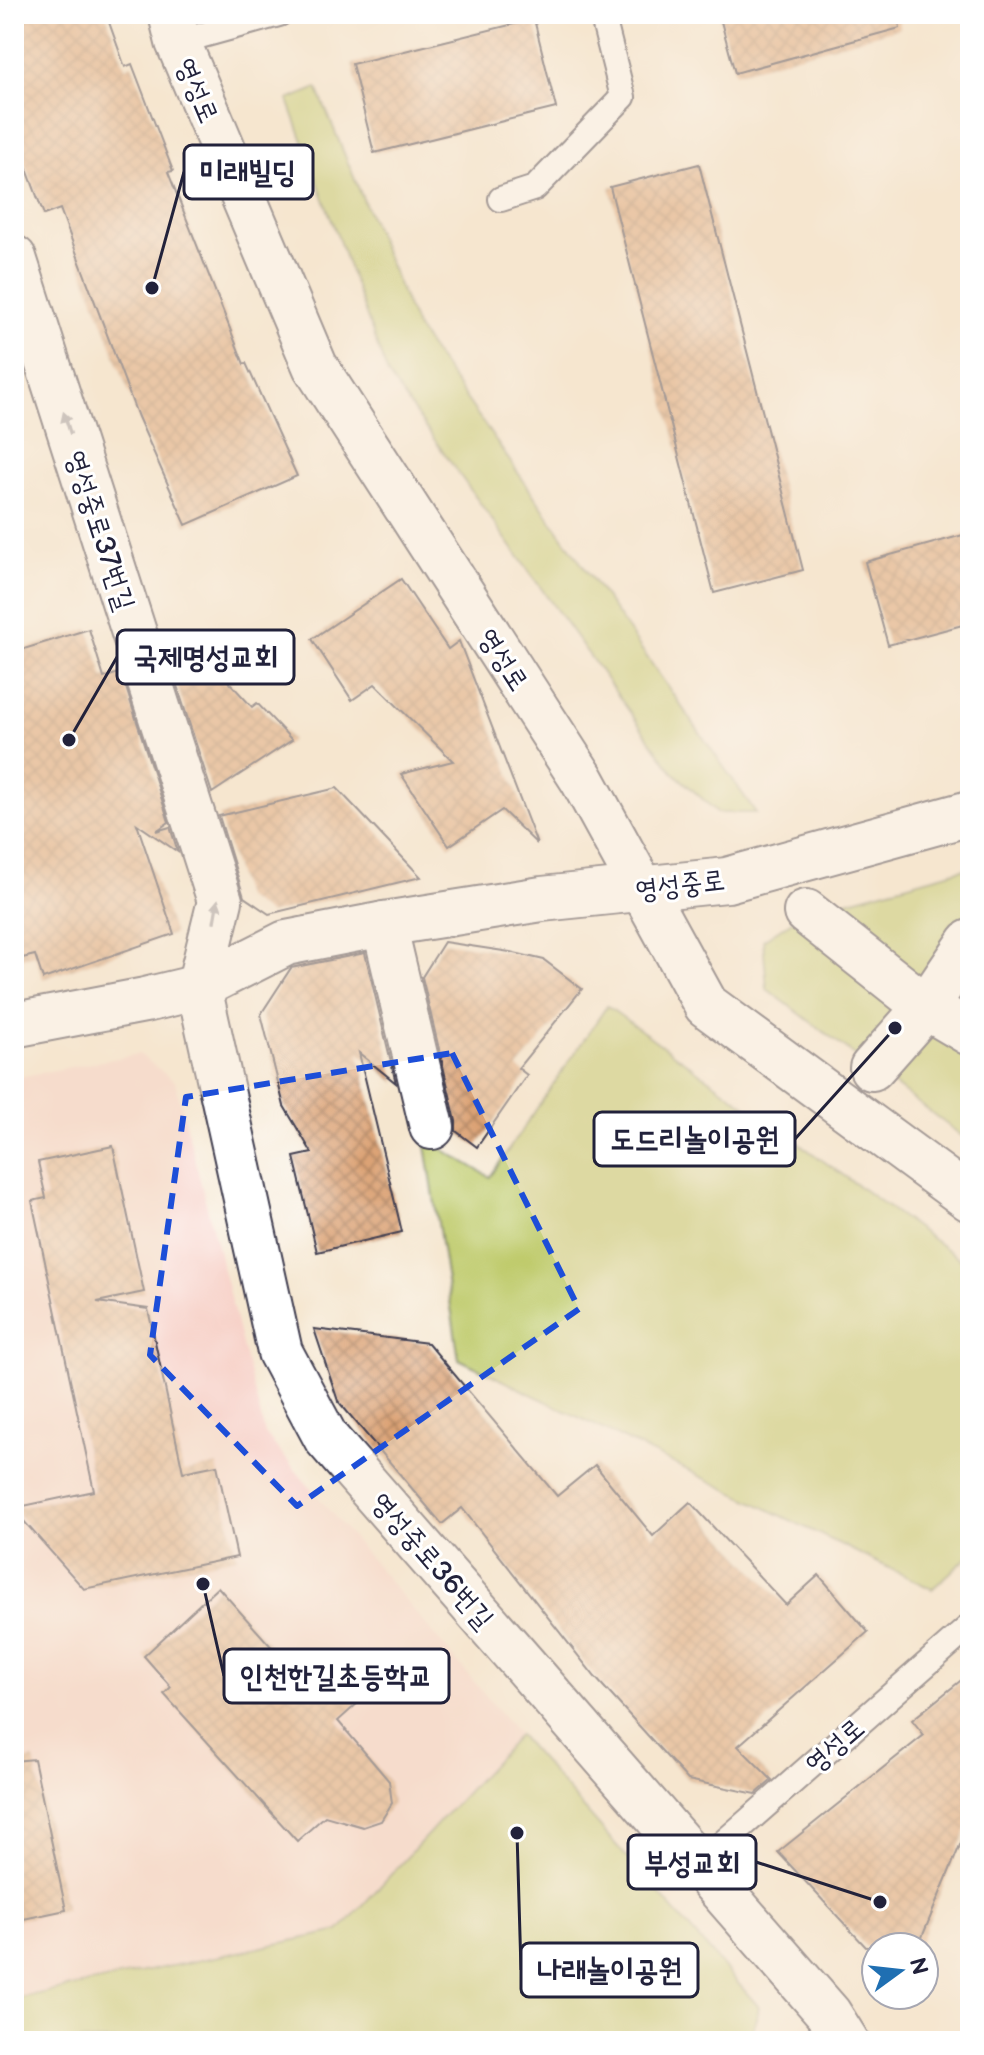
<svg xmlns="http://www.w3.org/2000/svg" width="984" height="2055" viewBox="0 0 984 2055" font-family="'Balsamiq Sans','Poor Story',sans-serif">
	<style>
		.built { fill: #f7d1c8 }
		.green { fill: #bfcb6c; stroke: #707654; stroke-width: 2 }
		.building { fill: url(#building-cross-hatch) }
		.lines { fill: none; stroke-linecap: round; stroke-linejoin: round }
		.lane-casing { stroke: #423f51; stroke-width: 28 }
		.street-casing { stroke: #423f51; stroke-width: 48 }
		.lane { stroke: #fff; stroke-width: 24 }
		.street { stroke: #fff; stroke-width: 44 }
		.oneway { fill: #9c9ca7 }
		.marked { fill: none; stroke: #1d4ed8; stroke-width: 6; stroke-dasharray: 16 10; stroke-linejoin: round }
		.labels { text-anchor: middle; stroke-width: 6; stroke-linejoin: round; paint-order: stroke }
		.street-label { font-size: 28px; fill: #22223b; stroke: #fff }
		.leader { fill: none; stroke: #22223b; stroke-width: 3 }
		.callout-dot { fill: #22223b; stroke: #fff; stroke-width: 3 }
		.callout { fill: #fff; stroke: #22223b; stroke-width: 3 }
		.callout-label { font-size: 30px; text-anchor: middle; font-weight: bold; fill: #22223b }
	</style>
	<defs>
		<pattern id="building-cross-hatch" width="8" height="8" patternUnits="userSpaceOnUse" patternTransform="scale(2)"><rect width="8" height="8" fill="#dba275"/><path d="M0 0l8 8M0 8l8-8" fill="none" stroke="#b18461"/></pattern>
	</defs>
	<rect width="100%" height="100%" fill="#fff"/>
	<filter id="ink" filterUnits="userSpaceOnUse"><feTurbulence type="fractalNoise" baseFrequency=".0125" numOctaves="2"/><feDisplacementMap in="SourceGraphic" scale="16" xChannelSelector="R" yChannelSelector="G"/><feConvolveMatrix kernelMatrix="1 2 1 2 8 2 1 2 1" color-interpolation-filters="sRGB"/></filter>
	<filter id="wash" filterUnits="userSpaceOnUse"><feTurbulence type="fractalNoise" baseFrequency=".006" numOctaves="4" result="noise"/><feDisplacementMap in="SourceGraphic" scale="32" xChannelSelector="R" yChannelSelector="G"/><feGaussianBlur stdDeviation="1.8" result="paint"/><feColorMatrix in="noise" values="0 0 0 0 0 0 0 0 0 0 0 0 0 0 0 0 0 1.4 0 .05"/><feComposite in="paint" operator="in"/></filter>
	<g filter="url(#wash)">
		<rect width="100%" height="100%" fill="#f5e6cf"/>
		<polygon class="built" points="139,1054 175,1082 265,1434 519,1735 339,1931 14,1999 14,1078"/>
		<g class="green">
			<polygon points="317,88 416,327 756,813 718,813 673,772 388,375 288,100"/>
			<polygon points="970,867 970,1142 767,989 763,940 806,912"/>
			<polygon points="607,1006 970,1266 970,1555 932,1589 459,1359 425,1139 490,1177"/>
			<polygon points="519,1735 759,2007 750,2041 14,2041 14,1999 339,1931"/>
		</g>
		<g id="blocks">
			<g class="building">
				<polygon points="14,14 106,14 125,67 132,64 173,171 168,172 244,364 246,363 297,476 186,525 138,417 60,209 44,215 14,134"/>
				<polygon points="719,14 898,14 900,28 735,73"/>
				<polygon points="534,19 556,108 374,153 352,64"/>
				<polygon points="699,164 803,570 714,593 610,187"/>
				<polygon points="970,533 970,623 888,645 865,562"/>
				<polygon points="401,579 448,649 459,641 537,844 502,810 449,846 401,774 453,761 375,684 352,700 312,639"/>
				<polygon points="89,629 104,678 121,672 169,822 156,831 170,827 178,852 137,824 174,934 43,979 35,955 14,960 14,652"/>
				<polygon points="198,648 252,707 257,703 292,740 212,793 168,658"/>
				<polygon points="337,788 421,877 269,914 244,897 219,816"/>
				<polygon points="444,942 510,952 544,960 582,989 518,1068 527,1075 477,1147 456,1131 456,1121 422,977"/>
				<polygon points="365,953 396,1083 359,1053 402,1232 317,1252 294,1157 312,1153 284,1106 261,1014 291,968"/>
				<polygon points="113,1146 144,1292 97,1302 148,1309 183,1472 217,1465 237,1557 84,1589 14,1510 14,1508 94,1491 32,1201 46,1198 38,1162"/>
				<polygon points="314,1329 428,1343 557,1496 595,1465 653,1536 690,1502 786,1605 819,1575 868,1632 738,1746 772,1780 756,1794 688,1780 595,1677 462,1508 442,1524 338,1401"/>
				<polygon points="218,1587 292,1670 312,1652 358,1703 338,1721 389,1781 392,1803 381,1821 363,1827 325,1816 297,1841 164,1694 171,1687 144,1656"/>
				<polygon points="970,1673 970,1821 918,1947 866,1947 778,1852 924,1735 912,1720"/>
				<polygon points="34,1759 66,1910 14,1921 14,1761"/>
			</g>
		</g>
	</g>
	<g filter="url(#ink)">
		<use href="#blocks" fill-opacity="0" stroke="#423f51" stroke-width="2"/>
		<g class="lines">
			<defs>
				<g id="lane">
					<polyline points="178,42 279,14"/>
					<polyline points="501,199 535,188 623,97 602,14"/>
					<polyline points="699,1864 970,1626"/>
				</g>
				<g id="street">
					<polyline points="171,14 178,42 315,366 582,779 706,1005 970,1199"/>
					<polyline points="14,258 220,901 199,987 280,1352 326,1438 829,2014 846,2041"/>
					<polyline points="806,912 926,1007 872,1068"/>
					<polyline points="384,924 432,1127"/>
					<polyline points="970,942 926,1007 970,1033"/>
					<polyline points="14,1025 145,1000 199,987 286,943 384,924 542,899 727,880 970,813"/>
				</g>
			</defs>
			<use href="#lane" class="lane-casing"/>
			<use href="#street" class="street-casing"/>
			<use href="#lane" class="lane"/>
			<use href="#street" class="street"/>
		</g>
		<defs><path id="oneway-solid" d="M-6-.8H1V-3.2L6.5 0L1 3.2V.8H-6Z" transform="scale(2)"/></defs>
		<g class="oneway">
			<use href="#oneway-solid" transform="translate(67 423) rotate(-108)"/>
			<use href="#oneway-solid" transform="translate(216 911) rotate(-80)"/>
		</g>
	</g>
	<path d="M0 0H984V2055H0ZM 452,1053 L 579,1309 L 297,1506 L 150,1355 L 186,1097 Z" fill="#f5e6cf" fill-opacity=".55" fill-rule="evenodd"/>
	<path class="marked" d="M 452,1053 L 579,1309 L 297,1506 L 150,1355 L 186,1097 Z"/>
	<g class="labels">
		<g class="street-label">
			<text transform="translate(198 90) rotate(67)" y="10">영성로</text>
			<text transform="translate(101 530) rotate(72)" y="10">영성중로37번길</text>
			<text transform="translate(504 659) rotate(57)" y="10">영성로</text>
			<text transform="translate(680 884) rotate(-7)" y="10">영성중로</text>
			<text transform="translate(433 1560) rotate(49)" y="10">영성중로36번길</text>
			<text transform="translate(834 1745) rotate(-41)" y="10">영성로</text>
		</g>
	</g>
	<path class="leader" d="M152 288L184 172M69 740L117 657M895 1028L795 1139M203 1584L224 1676M880 1902L756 1862M517 1833L521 1970"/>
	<g class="callout-dot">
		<circle cx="152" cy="288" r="8"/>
		<circle cx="69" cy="740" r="8"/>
		<circle cx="895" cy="1028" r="8"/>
		<circle cx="203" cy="1584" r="8"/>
		<circle cx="880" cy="1902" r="8"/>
		<circle cx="517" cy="1833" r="8"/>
	</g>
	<g class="callout">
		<rect x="184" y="145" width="129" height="54" rx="8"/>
		<rect x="117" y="630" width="177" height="54" rx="8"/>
		<rect x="594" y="1112" width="201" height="54" rx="8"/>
		<rect x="224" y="1649" width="225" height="54" rx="8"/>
		<rect x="628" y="1835" width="128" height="54" rx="8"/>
		<rect x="521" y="1943" width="177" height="54" rx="8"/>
	</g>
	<g class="callout-label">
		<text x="248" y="182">미래빌딩</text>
		<text x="206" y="667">국제명성교회</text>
		<text x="695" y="1149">도드리놀이공원</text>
		<text x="336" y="1686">인천한길초등학교</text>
		<text x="692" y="1873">부성교회</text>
		<text x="610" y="1980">나래놀이공원</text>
	</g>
	<rect width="984" height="2055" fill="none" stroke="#fff" stroke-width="48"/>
	<g transform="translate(900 1971) rotate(75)"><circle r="38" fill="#ffffff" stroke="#a7a7b1" stroke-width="2"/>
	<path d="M0-6L14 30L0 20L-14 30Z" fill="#1f6fb2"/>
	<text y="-12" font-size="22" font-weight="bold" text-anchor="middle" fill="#22223b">N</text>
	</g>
</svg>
